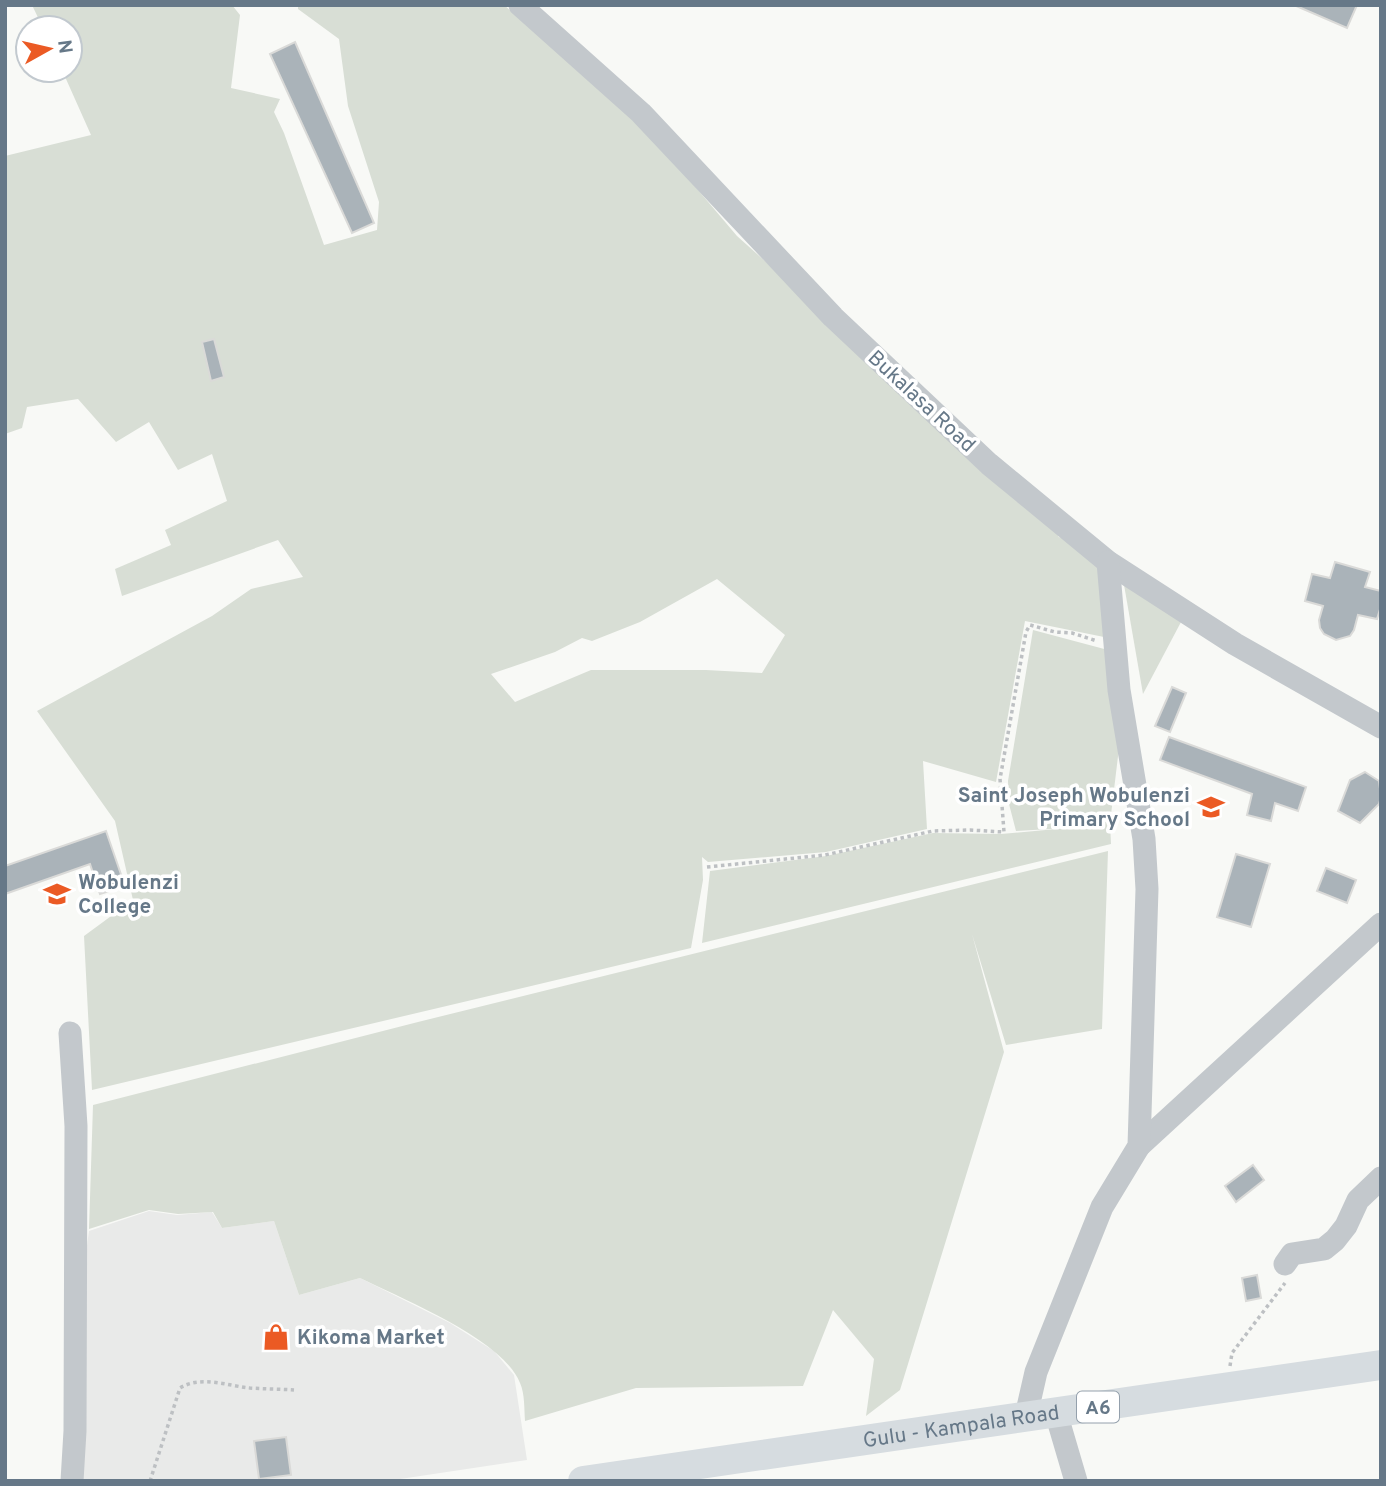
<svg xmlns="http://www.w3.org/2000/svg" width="1386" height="1486" viewBox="0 0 1386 1486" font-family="Overpass,sans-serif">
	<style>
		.built { fill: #e9eae9 }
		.green { fill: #d8ded5; fill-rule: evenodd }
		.building { fill: #aab3b9; stroke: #dadad8; stroke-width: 2 }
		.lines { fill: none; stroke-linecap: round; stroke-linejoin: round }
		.path { stroke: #bdc0c3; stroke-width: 3.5; stroke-dasharray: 3.5 3.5; stroke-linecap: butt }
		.minor { stroke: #c3c8cc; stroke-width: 23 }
		.major { stroke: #d6dce0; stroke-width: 30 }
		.labels { text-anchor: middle; stroke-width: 7; stroke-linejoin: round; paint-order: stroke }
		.shield { fill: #fff; stroke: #94a0ac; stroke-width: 2 }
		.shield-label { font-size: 19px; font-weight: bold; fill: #667888 }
		.street-label { font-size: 21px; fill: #667888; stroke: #fff }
		.poi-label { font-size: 21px; font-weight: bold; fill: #667888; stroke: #fff; text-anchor: start }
	</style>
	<rect width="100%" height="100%" fill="#f8f9f6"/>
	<polygon class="built" points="149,1211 177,1215 212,1212 222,1228 274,1221 299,1295 360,1278 450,1323 494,1351 514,1375 527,1460 387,1481 76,1481 81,1288 89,1231"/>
	<g class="green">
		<path d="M 32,5 L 232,5 L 240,15 L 231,88 L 280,99 L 274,112 L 284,133 L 324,245 L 377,230 L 379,202 L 348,106 L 339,39 L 298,9 L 298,5 L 504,5 L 648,131 L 737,236 L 1065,530 L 1058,537 L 1082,540 L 1099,555 L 1104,637 L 1025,621 L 996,782 L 923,761 L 927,829 L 826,852 L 708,862 L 702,857 L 703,880 L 691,948 L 92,1090 L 84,936 L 133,900 L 115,821 L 37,711 L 212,616 L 251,589 L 303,577 L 278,540 L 122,596 L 115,569 L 171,545 L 165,530 L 227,501 L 212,454 L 178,470 L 149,422 L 116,442 L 78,399 L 27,407 L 22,428 L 5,434 L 5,156 L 91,135 L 62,70 L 70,70 L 70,28 L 43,28 ZM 717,579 L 785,635 L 762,673 L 706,670 L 591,670 L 515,702 L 491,674 L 555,652 L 582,638 L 592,641 L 640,622 Z"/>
		<polygon points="1123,579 1181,622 1143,694"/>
		<polygon points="1033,630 1108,650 1119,748 1110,823 1111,844 702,943 710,871 826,856 933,833 1001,834 1067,828 1016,831 1009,804 1008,781"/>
		<path d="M 1108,851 L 1102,1029 L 1006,1045 L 972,934 L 1004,1052 L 900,1390 L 866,1416 L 874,1359 L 833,1310 L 803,1386 L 636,1388 L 525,1421 C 524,1409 525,1394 520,1383 C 503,1339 402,1299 360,1278 L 299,1295 L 274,1221 L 222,1228 L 213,1212 L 178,1214 L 149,1210 L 89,1229 L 93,1105 L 418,1022 Z"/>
	</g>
	<g class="building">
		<polygon points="1294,5 1357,5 1347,28"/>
		<polygon points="295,42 374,223 352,233 270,54"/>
		<polygon points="214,339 224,377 211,381 202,342"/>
		<polygon points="1335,562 1370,572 1365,587 1381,591 1381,606 1377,619 1358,615 1354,630 1350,636 1336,640 1324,634 1320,628 1319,620 1323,606 1305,601 1312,574 1330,578"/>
		<polygon points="1172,687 1186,693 1170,732 1155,726"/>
		<polygon points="1169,737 1306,787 1298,811 1275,803 1271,821 1247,815 1252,794 1160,760"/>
		<polygon points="1365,772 1379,781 1381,797 1379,804 1360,823 1338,811 1350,780"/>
		<polygon points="106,831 125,886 100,894 90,864 5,894 5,866"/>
		<polygon points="1236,854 1270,864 1251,927 1217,917"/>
		<polygon points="1326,868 1356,880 1347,903 1317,891"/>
		<polygon points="1253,1165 1264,1180 1236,1202 1225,1186"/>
		<polygon points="1257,1275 1261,1298 1246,1301 1242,1278"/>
		<polygon points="286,1437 291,1475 259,1479 254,1441"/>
	</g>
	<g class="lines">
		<g class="path">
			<polyline points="707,867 825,855 933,831 970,830 1004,832 1000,779 1026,632 1030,625 1055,632 1072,633 1097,641"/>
			<polyline points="1230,1366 1232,1353 1285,1283"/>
			<path d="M 150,1481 L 180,1388 C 201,1375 228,1386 250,1388 C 265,1389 280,1389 294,1390"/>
		</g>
		<g class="minor">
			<polyline points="520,5 641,113 833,317 989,464 1108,562 1235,644 1381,727"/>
			<polyline points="70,1033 76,1126 75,1431 72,1481"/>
			<polyline points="1139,1146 1381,924"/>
			<polyline points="1285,1264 1292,1254 1324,1249 1335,1240 1346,1226 1358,1200 1381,1178"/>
			<polyline points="1056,1413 1076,1481"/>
			<polyline points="1026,1416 1036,1372 1102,1207 1139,1146 1147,889 1144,839 1119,690 1108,562"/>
		</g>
		<path class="major" id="s1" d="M 583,1481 L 1381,1365"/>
	</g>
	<defs>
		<symbol id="school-bare" viewBox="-9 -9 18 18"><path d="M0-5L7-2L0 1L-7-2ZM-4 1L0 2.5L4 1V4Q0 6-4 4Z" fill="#eb5a24" stroke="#fff" stroke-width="2.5" paint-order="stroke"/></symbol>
		<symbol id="shop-bare" viewBox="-9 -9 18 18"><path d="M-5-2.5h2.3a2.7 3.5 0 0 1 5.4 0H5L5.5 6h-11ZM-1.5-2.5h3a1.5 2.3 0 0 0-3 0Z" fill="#eb5a24" stroke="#fff" stroke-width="2.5" paint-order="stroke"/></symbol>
	</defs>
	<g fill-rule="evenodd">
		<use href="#school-bare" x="1192" y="788" width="38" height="38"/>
		<use href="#school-bare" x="38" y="875" width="38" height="38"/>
		<use href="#shop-bare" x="257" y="1318" width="38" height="38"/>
	</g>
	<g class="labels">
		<rect class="shield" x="1077" y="1391.5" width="42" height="31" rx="5"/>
		<g class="shield-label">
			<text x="1098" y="1414">A6</text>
		</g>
		<g class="street-label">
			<text transform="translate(922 401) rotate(43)" y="7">Bukalasa Road</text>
			<text dy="7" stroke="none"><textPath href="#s1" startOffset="382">Gulu - Kampala Road</textPath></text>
		</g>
		<g class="poi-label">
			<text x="1190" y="802" text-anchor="end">Saint Joseph Wobulenzi<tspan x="1190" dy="24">Primary School</tspan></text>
			<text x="78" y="889">Wobulenzi<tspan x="78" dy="24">College</tspan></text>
			<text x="297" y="1344">Kikoma Market</text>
		</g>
	</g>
	<rect width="1386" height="1486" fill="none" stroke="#667888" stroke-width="14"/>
	<g transform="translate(49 49) rotate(82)"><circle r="33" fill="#ffffff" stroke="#c2c9cf" stroke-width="2"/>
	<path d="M0-5L12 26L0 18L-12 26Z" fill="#eb5a24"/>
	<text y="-10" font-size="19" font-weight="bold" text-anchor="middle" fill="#667888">N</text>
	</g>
</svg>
